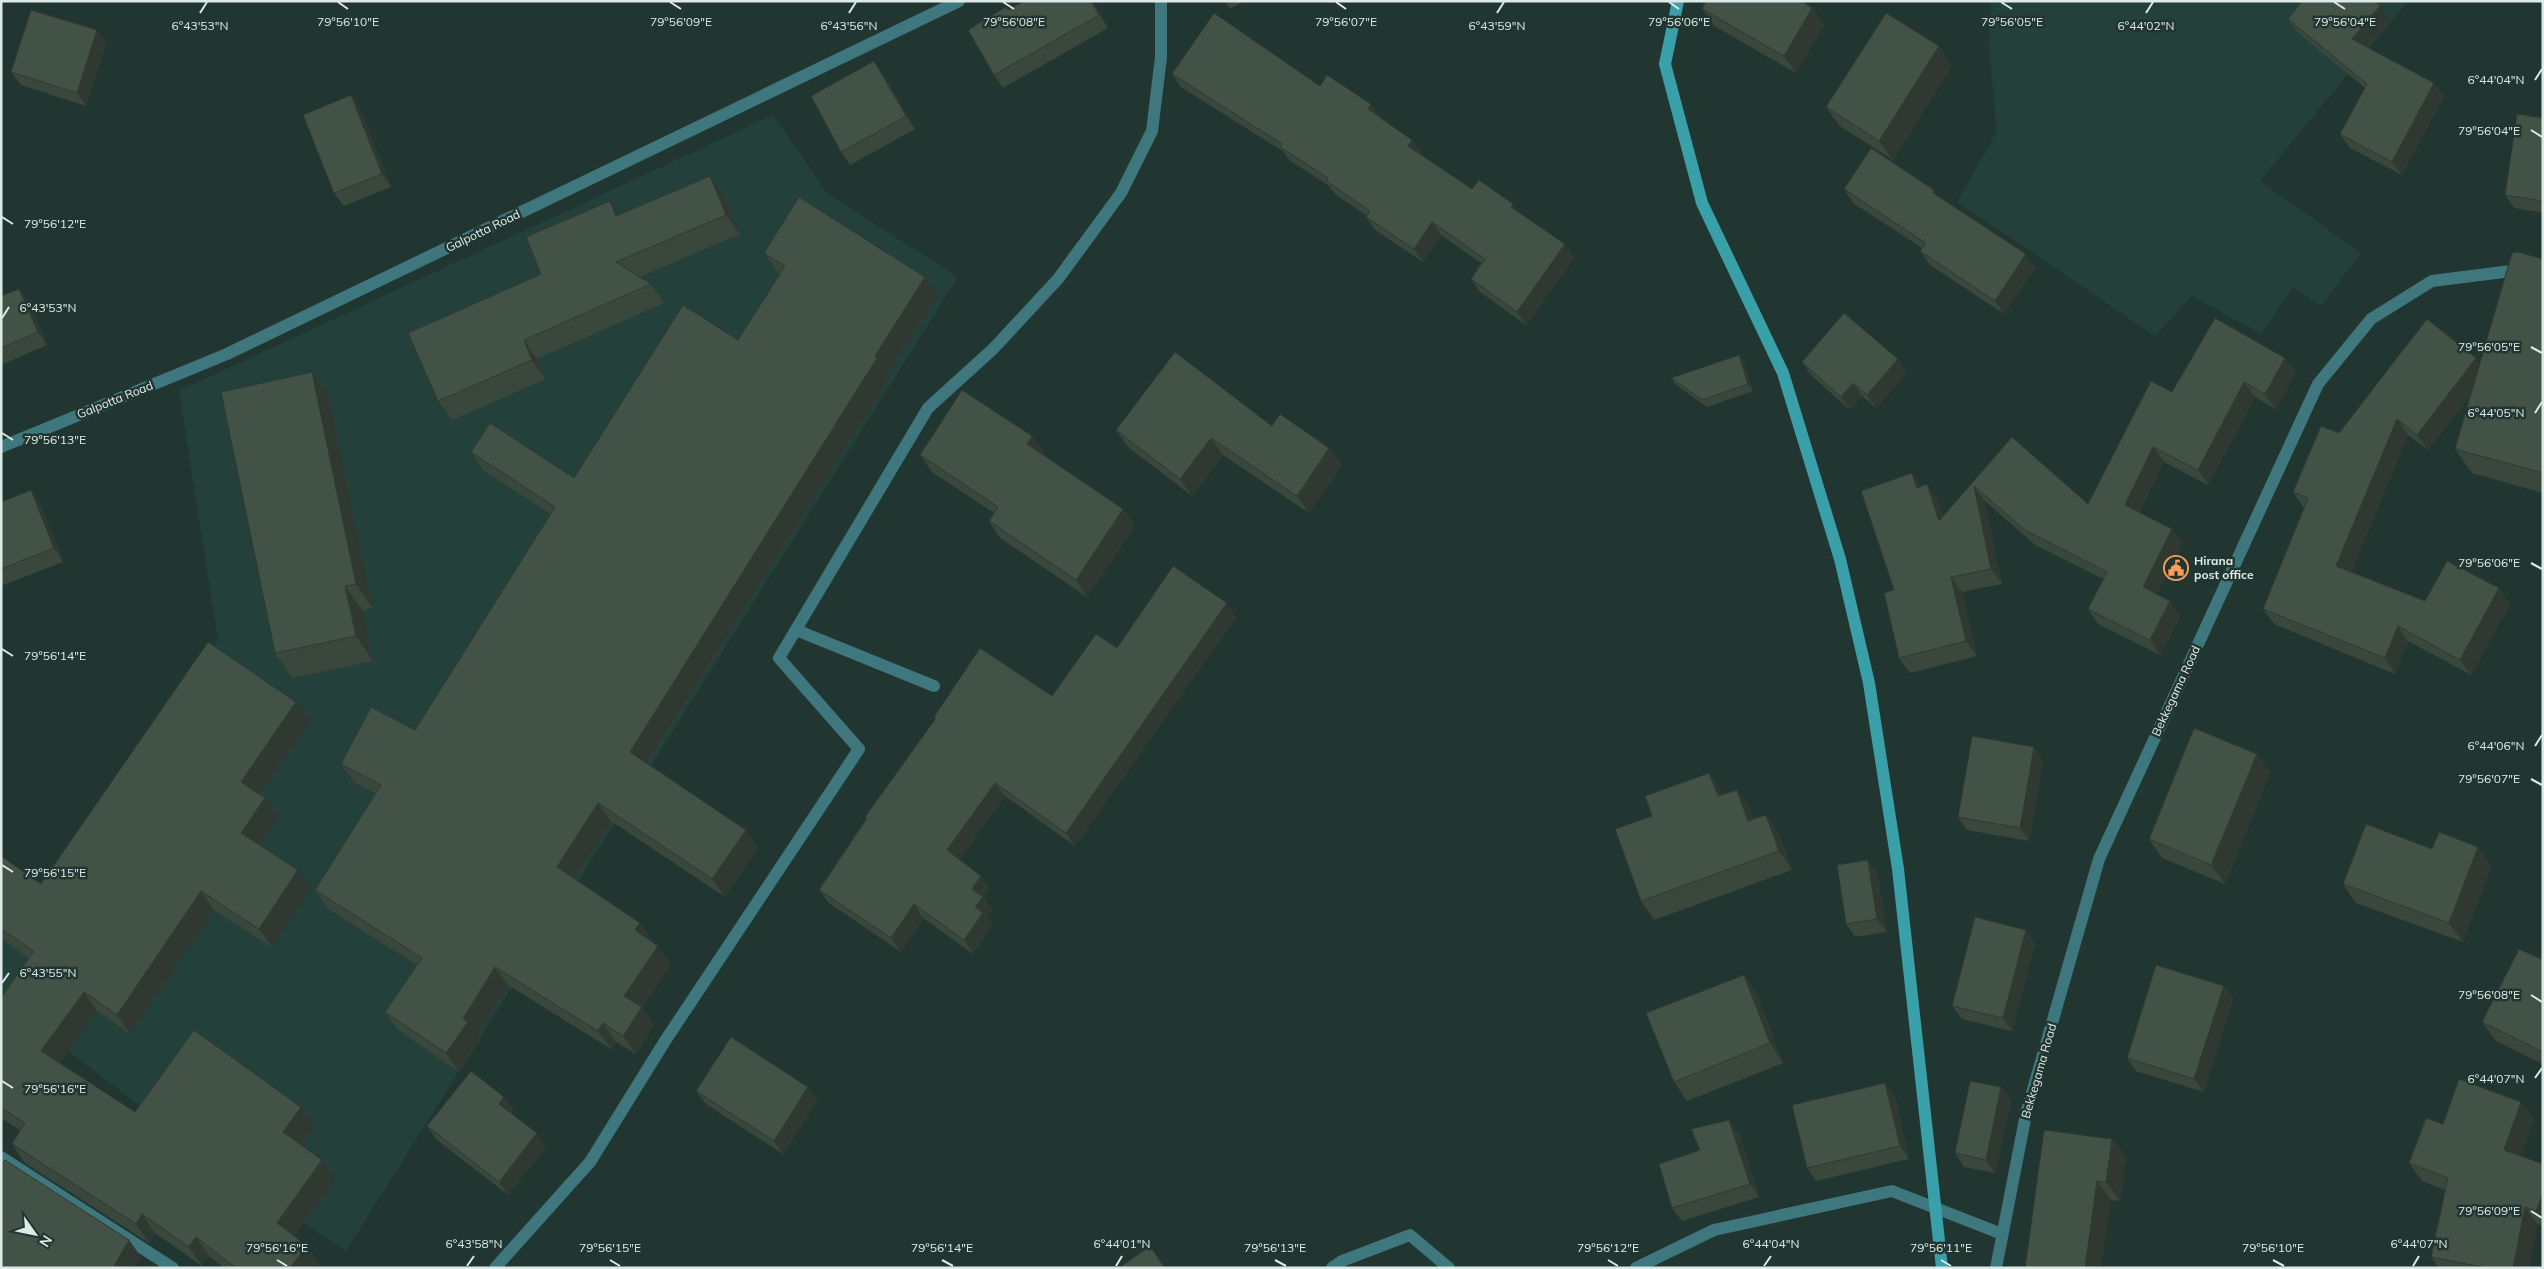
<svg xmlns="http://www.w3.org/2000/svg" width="2544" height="1269" viewBox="0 0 2544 1269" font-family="Mulish,sans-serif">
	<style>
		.built { fill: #23403a }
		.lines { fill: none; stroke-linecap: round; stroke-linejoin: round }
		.street { stroke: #3e787e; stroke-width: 12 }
		.secondary { stroke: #399fa9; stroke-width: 12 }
		.wall { fill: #3a473d }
		.shaded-wall { fill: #2f3932 }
		.building { fill: #435247; stroke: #2f3932 }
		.ticks { fill: none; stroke: #deeae7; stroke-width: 2 }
		.labels { text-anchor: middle; stroke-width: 5; stroke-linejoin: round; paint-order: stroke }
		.street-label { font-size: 12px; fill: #deeae7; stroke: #223631 }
		.poi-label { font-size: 12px; font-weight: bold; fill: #deeae7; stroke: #223631; text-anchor: start }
		.ticks-label { font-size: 12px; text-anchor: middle; fill: #deeae7; stroke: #223631; stroke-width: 5; stroke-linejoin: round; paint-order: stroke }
	</style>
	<rect width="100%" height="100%" fill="#223631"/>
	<g class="built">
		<polygon points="1991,1 2408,1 2260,181 2361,253 2321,306 2293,287 2261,334 2192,296 2155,336 1957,202 1997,131 1989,48"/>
		<polygon points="773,115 828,194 958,277 346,1251 299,1220 153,1116 1,999 1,936 218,640 179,391"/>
	</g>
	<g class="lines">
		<g class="street">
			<polyline points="1,447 227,354 959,1"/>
			<polyline points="796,630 934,686"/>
			<polyline points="1,1157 173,1268"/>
			<polyline points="495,1268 590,1162 665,1041 859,749 779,658 928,408 993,349 1058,279 1121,193 1152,131 1161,57 1161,1"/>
			<polyline points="1332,1268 1342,1261 1410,1235 1449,1268"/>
			<polyline points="1636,1268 1714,1230 1892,1191 2002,1234"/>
			<polyline points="1996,1268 2026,1114 2099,859 2318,384 2371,319 2432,281 2543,267"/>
		</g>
		<polyline class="secondary" points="1678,1 1665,64 1702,203 1783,373 1840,559 1869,683 1898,869 1942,1268"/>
	</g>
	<g class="wall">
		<polygon points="1093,1 1108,28 1003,88 994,75 1008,10"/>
		<polygon points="1225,1 1244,1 1230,9"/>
		<polygon points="1812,8 1824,25 1796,73 1714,26 1702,9"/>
		<polygon points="2288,19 2390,19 2367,47 2444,96 2402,175 2350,148 2340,134 2365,88 2297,32"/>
		<polygon points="97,30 106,43 86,106 21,85 11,72"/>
		<polygon points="1952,65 1893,160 1840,126 1826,107"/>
		<polygon points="883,74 915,129 850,165 841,152"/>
		<polygon points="1172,74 1320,86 1380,117 1380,118 1412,140 1421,153 1420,155 1472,189 1519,213 1565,244 1574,258 1526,325 1480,292 1471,279 1481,263 1441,235 1423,262 1375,230 1366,217 1367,216 1335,194 1329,186 1289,160 1284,152 1181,87"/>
		<polygon points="360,108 391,187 344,206 334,193"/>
		<polygon points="2543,118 2543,213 2514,208 2505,195"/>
		<polygon points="1844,189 1939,197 2035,268 2004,314 1930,265 1920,251 1922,248 1853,203"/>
		<polygon points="723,195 740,234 640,277 651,284 664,303 537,359 546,379 452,420 438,401 541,274 619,214"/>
		<polygon points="764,253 938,295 888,373 890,376 647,764 746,830 758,848 725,897 611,821 575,879 640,923 653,941 652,942 671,964 642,1007 654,1025 636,1054 616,1042 611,1049 508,985 477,1035 480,1040 459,1072 398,1030 385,1012 417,965 328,909 315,890 376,794 354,782 341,764 415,730 551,514 484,471 471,452 574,478 738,340 780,274 777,271"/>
		<polygon points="2543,259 2543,493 2472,473 2455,449 2471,394 2428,450 2408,435 2351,572 2425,601 2510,604 2471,675 2408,641 2395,674 2274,624 2263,609 2304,508 2293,492 2339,433 2480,363"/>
		<polygon points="1,296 29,302 47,345 1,365"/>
		<polygon points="1739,355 1744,362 1753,391 1707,407 1676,385 1671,378"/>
		<polygon points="1802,362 1907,373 1876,408 1862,396 1850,410 1811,375"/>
		<polygon points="2296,373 2275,409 2255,397 2208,485 2164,462 2139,512 2183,543 2157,594 2180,616 2160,655 2098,624 2088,609 2103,579 2035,545 1984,500 2002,584 1962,592 1977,656 1910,673 1899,658 1894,590 1921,486 1927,484 1937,499 1943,516 2012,437 2088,504 2172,392"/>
		<polygon points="329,397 373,608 363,611 373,661 292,678 275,653"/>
		<polygon points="1272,426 1329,448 1342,465 1309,513 1223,455 1192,496 1128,447 1116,430"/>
		<polygon points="1032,436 1044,452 1042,454 1123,509 1135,526 1087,597 1000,538 989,521 994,513 932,472 920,455"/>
		<polygon points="1,502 40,503 63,562 1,586"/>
		<polygon points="1236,617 1075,846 1005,796 959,859 981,876 990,889 984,898 992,910 987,918 992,926 973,954 923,918 901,952 829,903 819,890 866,819 865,817 935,719 934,717 1052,696 1117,648"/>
		<polygon points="296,702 310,721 259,794 265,798 278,817 259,845 311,888 273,948 214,910 130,1034 97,1011 60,1063 135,1112 301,1107 315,1126 301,1145 335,1179 294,1236 320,1264 318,1268 224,1268 209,1256 202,1266 155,1233 149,1243 25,1163 12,1144 20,1130 1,1118 1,998 29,958 1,939 1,856 41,884"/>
		<polygon points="2257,754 2270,773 2225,884 2162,858 2149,839"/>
		<polygon points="2043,760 2029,841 1967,830 1958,817"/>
		<polygon points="1722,792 1723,795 1750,809 1754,819 1779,834 1792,870 1654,920 1641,901"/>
		<polygon points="2432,849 2491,866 2463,942 2356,903 2343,884"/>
		<polygon points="1877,873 1887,932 1855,937 1846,924"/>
		<polygon points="2035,943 2012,1031 1962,1019 1952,1006"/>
		<polygon points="2543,960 2543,1064 2496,1041 2482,1022"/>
		<polygon points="1744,975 1757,994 1783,1063 1687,1101 1674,1082"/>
		<polygon points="2224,986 2233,999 2204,1092 2136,1071 2127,1058"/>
		<polygon points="2001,1087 2011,1101 1995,1173 1964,1167 1955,1153"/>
		<polygon points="696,1091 818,1100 783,1154 706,1104"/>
		<polygon points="1895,1096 1909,1159 1816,1181 1807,1168"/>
		<polygon points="504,1097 514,1110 511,1114 546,1147 508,1195 436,1139 427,1126"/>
		<polygon points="2521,1102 2534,1120 2520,1156 2543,1164 2543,1226 2537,1224 2529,1268 2439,1268 2431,1257 2445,1190 2422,1181 2409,1163 2443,1124"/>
		<polygon points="1739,1133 1759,1197 1682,1221 1672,1208 1700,1150"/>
		<polygon points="2112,1139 2126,1158 2120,1201 2111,1200 2025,1268"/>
	</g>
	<g class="shaded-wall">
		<polygon points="1091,1 1093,1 1108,28 1099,15"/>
		<polygon points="2380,6 2390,19 2362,52 2352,39"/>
		<polygon points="1812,8 1824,25 1796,73 1784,56"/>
		<polygon points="97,30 106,43 86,106 77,93"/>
		<polygon points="1939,46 1952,65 1893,160 1879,141"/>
		<polygon points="874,61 883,74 915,129 906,116"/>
		<polygon points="2434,83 2444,96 2402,175 2392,162"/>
		<polygon points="351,95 360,108 391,187 382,174"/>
		<polygon points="1371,104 1380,117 1377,122 1368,109"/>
		<polygon points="1412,140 1421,153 1417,160 1408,146"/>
		<polygon points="710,176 723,195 740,234 726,215"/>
		<polygon points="1934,190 1943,204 1933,193"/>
		<polygon points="610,201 623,220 616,216"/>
		<polygon points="1513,204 1522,217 1511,207"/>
		<polygon points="1432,222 1441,235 1423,262 1414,249"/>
		<polygon points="1565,244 1574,258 1526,325 1517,312"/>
		<polygon points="2026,254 2035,268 2004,314 1995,301"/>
		<polygon points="925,277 938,295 888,373 890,376 642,771 630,752 875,356"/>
		<polygon points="19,289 29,302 47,345 38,332"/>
		<polygon points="524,340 537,359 546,379 532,360"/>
		<polygon points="1739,355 1744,362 1753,391 1748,384"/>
		<polygon points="2285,358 2296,373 2275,409 2265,394"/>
		<polygon points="2476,358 2487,373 2428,450 2417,435"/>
		<polygon points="1898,359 1907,373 1876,408 1867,395"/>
		<polygon points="312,372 329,397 373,608 356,584"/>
		<polygon points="2244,382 2255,397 2208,485 2198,470"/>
		<polygon points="1853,383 1862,396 1850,410 1841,397"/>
		<polygon points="2397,419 2408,435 2347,581 2336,566"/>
		<polygon points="1032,436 1044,452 1038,460 1027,444"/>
		<polygon points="1211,438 1223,455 1192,496 1180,479"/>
		<polygon points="2153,447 2164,462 2135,519 2125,505"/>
		<polygon points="1329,448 1342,465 1309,513 1297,496"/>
		<polygon points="1912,473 1922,488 1917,488"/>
		<polygon points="1927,484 1937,499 1949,535 1939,521"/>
		<polygon points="1974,486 1984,500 2002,584 1991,569"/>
		<polygon points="31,490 40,503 63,562 54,548"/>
		<polygon points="1123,509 1135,526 1087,597 1076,580"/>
		<polygon points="2172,529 2183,543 2153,602 2143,587"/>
		<polygon points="1951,577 1962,592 1977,656 1966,641"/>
		<polygon points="345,586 363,611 373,661 356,636"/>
		<polygon points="2499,588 2510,604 2471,675 2460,660"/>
		<polygon points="2170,601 2180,616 2160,655 2150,640"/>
		<polygon points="1227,603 1236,617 1075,846 1066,833"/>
		<polygon points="2398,626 2408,641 2395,674 2385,658"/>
		<polygon points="296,702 310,721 254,801 241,782"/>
		<polygon points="2034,747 2043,760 2029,841 2020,828"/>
		<polygon points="2257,754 2270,773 2225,884 2211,865"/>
		<polygon points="1709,773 1722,792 1731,816 1718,796"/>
		<polygon points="995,783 1005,796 956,863 947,850"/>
		<polygon points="1737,790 1750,809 1761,840 1748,821"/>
		<polygon points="265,798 278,817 255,852 241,833"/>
		<polygon points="598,803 611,821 570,886 557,867"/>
		<polygon points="1766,815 1779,834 1792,870 1779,851"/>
		<polygon points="746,830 758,848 725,897 712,879"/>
		<polygon points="2478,847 2491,866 2463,942 2449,923"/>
		<polygon points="1868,860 1877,873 1887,932 1877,919"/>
		<polygon points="298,870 311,888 273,948 259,929"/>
		<polygon points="981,876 990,889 984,898 992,910 987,918 992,926 973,954 964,940 975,907 972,889"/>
		<polygon points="201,891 214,910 130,1034 117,1015"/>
		<polygon points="914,904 923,918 901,952 891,938"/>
		<polygon points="640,923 653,941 648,948 635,930"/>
		<polygon points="2026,930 2035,943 2012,1031 2003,1018"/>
		<polygon points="658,946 671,964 642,1007 654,1025 636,1054 623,1036 624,996"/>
		<polygon points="495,967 508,985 477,1035 480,1040 459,1072 446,1053 463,1019"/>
		<polygon points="1744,975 1757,994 1783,1063 1770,1043"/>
		<polygon points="2224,986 2233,999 2204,1092 2194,1079"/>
		<polygon points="84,992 97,1011 55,1070 41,1051"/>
		<polygon points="603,1023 616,1042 611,1049 598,1031"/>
		<polygon points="1885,1083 1895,1096 1909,1159 1900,1146"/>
		<polygon points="808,1087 818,1100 783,1154 774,1141"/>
		<polygon points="2001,1087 2011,1101 1995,1173 1986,1160"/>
		<polygon points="504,1097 514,1110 508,1117 499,1104"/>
		<polygon points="2521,1102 2534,1120 2516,1167 2504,1150"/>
		<polygon points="301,1107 315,1126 296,1151 283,1132"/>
		<polygon points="1729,1120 1739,1133 1759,1197 1750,1184"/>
		<polygon points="537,1133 546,1147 508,1195 499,1182"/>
		<polygon points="2112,1139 2126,1158 2120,1201 2106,1182"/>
		<polygon points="322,1160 335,1179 290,1242 277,1223"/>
		<polygon points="2097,1181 2111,1200 2101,1268 2085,1268"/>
		<polygon points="2543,1193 2543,1220 2536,1211"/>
		<polygon points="2525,1207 2537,1224 2529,1268 2513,1268"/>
		<polygon points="142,1214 155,1233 149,1243 136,1224"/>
		<polygon points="196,1237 209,1256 202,1266 189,1247"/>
		<polygon points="129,1240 141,1257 135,1268 113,1268"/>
		<polygon points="307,1246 320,1264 318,1268 290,1268"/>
	</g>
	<g class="building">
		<polygon points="1024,1 1091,1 1099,15 994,75 968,30 1006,7 1008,10"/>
		<polygon points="1706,1 1801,1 1812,8 1784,56 1702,9"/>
		<polygon points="2302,1 2375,1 2380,6 2352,39 2434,83 2392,162 2340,134 2367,84 2288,19"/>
		<polygon points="31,10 97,30 77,93 11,72"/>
		<polygon points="1214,13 1320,86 1327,75 1371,104 1368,109 1412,140 1408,146 1472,189 1479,180 1513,204 1511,207 1565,244 1517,312 1471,279 1485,259 1432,222 1414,249 1366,217 1370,211 1326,181 1328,178 1280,147 1282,144 1172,74"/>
		<polygon points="1886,13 1939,46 1879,141 1826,107"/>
		<polygon points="874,61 906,116 841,152 811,96"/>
		<polygon points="351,95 382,174 334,193 303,115"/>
		<polygon points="2517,114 2543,118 2543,201 2505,195"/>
		<polygon points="1871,148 1934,190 1933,193 2026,254 1995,301 1920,251 1926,243 1844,189"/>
		<polygon points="710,176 726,215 616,262 651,284 524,340 532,360 438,401 408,333 541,274 526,237 610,201 616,216"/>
		<polygon points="799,197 925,277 875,356 877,358 630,752 746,830 712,879 598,803 557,867 640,923 635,930 658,946 624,996 642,1007 623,1036 603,1023 598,1031 495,967 463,1019 468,1022 446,1053 385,1012 422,958 315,890 381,785 341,764 371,707 415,730 555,507 471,452 490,423 574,478 683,305 738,340 785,266 764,253"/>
		<polygon points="2518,252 2543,259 2543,473 2455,449 2512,253"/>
		<polygon points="19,289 38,332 1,348 1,296"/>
		<polygon points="1844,313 1898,359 1867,395 1853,383 1841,397 1802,362"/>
		<polygon points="2215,318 2285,358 2265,394 2244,382 2198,470 2153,447 2125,505 2172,529 2143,587 2170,601 2150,640 2088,609 2107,572 2025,530 1974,486 1991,569 1951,577 1966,641 1899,658 1884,593 1894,590 1861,491 1912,473 1917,488 1927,484 1939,521 2012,437 2088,504 2151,381 2172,392"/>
		<polygon points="2427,319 2476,358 2417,435 2397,419 2336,566 2425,601 2447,561 2499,588 2460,660 2398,626 2385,658 2263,609 2308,498 2293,492 2321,426 2339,433"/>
		<polygon points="1175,352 1272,426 1280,414 1329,448 1297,496 1211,438 1180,479 1116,430"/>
		<polygon points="1739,355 1748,384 1702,400 1671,378"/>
		<polygon points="312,372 356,584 345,586 356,636 275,653 221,392"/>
		<polygon points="962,390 1032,436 1027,444 1123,509 1076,580 989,521 998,507 920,455"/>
		<polygon points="31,490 54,548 1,569 1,502"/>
		<polygon points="1173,566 1227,603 1066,833 995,783 947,850 981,876 972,889 983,897 975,907 983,913 964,940 914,904 891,938 819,890 867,818 865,817 936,718 934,717 980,648 1052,696 1096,634 1117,648"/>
		<polygon points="208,642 296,702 241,782 265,798 241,833 298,870 259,929 201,891 117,1015 84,992 41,1051 135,1112 194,1030 301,1107 283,1132 322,1160 277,1223 307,1246 290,1268 236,1268 196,1237 189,1247 142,1214 136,1224 12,1144 25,1123 1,1108 1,998 34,951 1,929 1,856 41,884"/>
		<polygon points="2194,728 2257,754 2211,865 2149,839"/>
		<polygon points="1972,736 2034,747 2020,828 1958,817"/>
		<polygon points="1709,773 1718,796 1737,790 1748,821 1766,815 1779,851 1641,901 1615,829 1652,816 1645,796"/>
		<polygon points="2366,824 2432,849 2439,832 2478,847 2449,923 2343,884"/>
		<polygon points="1868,860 1877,919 1846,924 1837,865"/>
		<polygon points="1975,917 2026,930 2003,1018 1952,1006"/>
		<polygon points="2519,949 2543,960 2543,1052 2482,1022"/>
		<polygon points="2156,965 2224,986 2194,1079 2127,1058"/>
		<polygon points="1744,975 1770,1043 1674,1082 1646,1013"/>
		<polygon points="731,1037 808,1087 774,1141 696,1091"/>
		<polygon points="471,1071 504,1097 499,1104 537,1133 499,1182 427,1126"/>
		<polygon points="2459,1079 2521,1102 2504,1150 2543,1164 2543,1193 2536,1211 2525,1207 2513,1268 2487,1268 2431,1257 2448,1178 2409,1163 2426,1118 2443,1124"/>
		<polygon points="1970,1081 2001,1087 1986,1160 1955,1153"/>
		<polygon points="1885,1083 1900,1146 1807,1168 1792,1105"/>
		<polygon points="1729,1120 1750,1184 1672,1208 1659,1164 1700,1150 1691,1129"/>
		<polygon points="2044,1130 2112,1139 2106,1182 2097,1181 2085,1268 2025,1268"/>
		<polygon points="5,1160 129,1240 113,1268 1,1268 1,1165"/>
		<polygon points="1150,1246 1165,1268 1119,1268"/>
	</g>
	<path class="ticks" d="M 338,2 L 348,9M 670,2 L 681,9M 1003,2 L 1014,9M 1336,2 L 1346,9M 1669,2 L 1679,9M 2001,2 L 2012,9M 2334,2 L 2345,9M 200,13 L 207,2M 849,13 L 856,2M 1497,13 L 1504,2M 2146,13 L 2153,2M 2535,80 L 2542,69M 2531,130 L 2542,137M 2,217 L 13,224M 2,318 L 9,307M 2531,347 L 2542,353M 2535,413 L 2542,402M 2,433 L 13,440M 2531,563 L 2542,569M 2,649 L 13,656M 2535,746 L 2542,735M 2531,779 L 2542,785M 2,865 L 13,872M 2,983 L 9,973M 2531,995 L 2542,1002M 2535,1078 L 2542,1068M 2,1081 L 13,1088M 2531,1211 L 2542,1218M 277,1260 L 287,1266M 610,1260 L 620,1266M 942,1260 L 953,1266M 1275,1260 L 1286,1266M 1608,1260 L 1618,1266M 1941,1260 L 1951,1266M 2273,1260 L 2284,1266M 467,1266 L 474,1256M 1116,1266 L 1122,1256M 1764,1266 L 1771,1256M 2413,1266 L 2419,1256"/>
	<defs>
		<symbol id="civic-ring" viewBox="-11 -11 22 22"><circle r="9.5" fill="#223631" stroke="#fd9c56" stroke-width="1.5"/><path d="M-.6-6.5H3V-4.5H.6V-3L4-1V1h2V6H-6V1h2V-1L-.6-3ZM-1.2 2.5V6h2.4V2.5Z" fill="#fd9c56"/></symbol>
	</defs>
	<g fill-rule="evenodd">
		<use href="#civic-ring" x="2162" y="554" width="28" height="28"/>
	</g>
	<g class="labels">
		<g class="street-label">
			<text transform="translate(483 231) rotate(-26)" y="4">Galpotta Road</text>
			<text transform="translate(115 400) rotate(-22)" y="4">Galpotta Road</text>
			<text transform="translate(2176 691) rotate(-65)" y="4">Bekkegama Road</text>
			<text transform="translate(2039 1071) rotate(-74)" y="4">Bekkegama Road</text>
		</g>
		<g class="poi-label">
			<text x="2194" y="565">Hirana<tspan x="2194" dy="14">post office</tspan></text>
		</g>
	</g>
	<g class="ticks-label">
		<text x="348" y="26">79°56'10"E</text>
		<text x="681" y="26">79°56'09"E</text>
		<text x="2012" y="26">79°56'05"E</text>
		<text x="2345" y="26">79°56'04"E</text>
		<text x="1014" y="26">79°56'08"E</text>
		<text x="1346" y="26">79°56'07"E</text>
		<text x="1679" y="26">79°56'06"E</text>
		<text x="200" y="30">6°43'53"N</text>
		<text x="849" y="30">6°43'56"N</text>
		<text x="1497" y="30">6°43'59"N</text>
		<text x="2146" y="30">6°44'02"N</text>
		<text x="2496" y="84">6°44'04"N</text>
		<text x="2489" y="135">79°56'04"E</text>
		<text x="55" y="228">79°56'12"E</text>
		<text x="48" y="312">6°43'53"N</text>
		<text x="2489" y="351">79°56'05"E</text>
		<text x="2496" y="417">6°44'05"N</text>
		<text x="55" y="444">79°56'13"E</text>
		<text x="2489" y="567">79°56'06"E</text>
		<text x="55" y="660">79°56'14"E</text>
		<text x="2496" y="750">6°44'06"N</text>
		<text x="2489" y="783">79°56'07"E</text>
		<text x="55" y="877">79°56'15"E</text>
		<text x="48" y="977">6°43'55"N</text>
		<text x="2489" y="999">79°56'08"E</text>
		<text x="2496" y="1083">6°44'07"N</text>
		<text x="55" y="1093">79°56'16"E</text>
		<text x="2489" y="1215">79°56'09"E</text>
		<text x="474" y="1248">6°43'58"N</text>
		<text x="1122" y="1248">6°44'01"N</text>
		<text x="1771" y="1248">6°44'04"N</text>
		<text x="2419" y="1248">6°44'07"N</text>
		<text x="277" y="1252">79°56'16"E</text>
		<text x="610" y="1252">79°56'15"E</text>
		<text x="942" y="1252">79°56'14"E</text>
		<text x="1275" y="1252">79°56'13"E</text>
		<text x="1608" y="1252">79°56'12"E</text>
		<text x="1941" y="1252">79°56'11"E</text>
		<text x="2273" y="1252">79°56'10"E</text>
	</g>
	<rect width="2544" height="1269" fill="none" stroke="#deeae7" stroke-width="5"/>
	<g transform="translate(35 1234) rotate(123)" stroke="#223631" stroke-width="4" paint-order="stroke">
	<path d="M0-4L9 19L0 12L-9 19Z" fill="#deeae7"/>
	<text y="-8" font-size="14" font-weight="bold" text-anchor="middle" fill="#deeae7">N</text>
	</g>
</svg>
